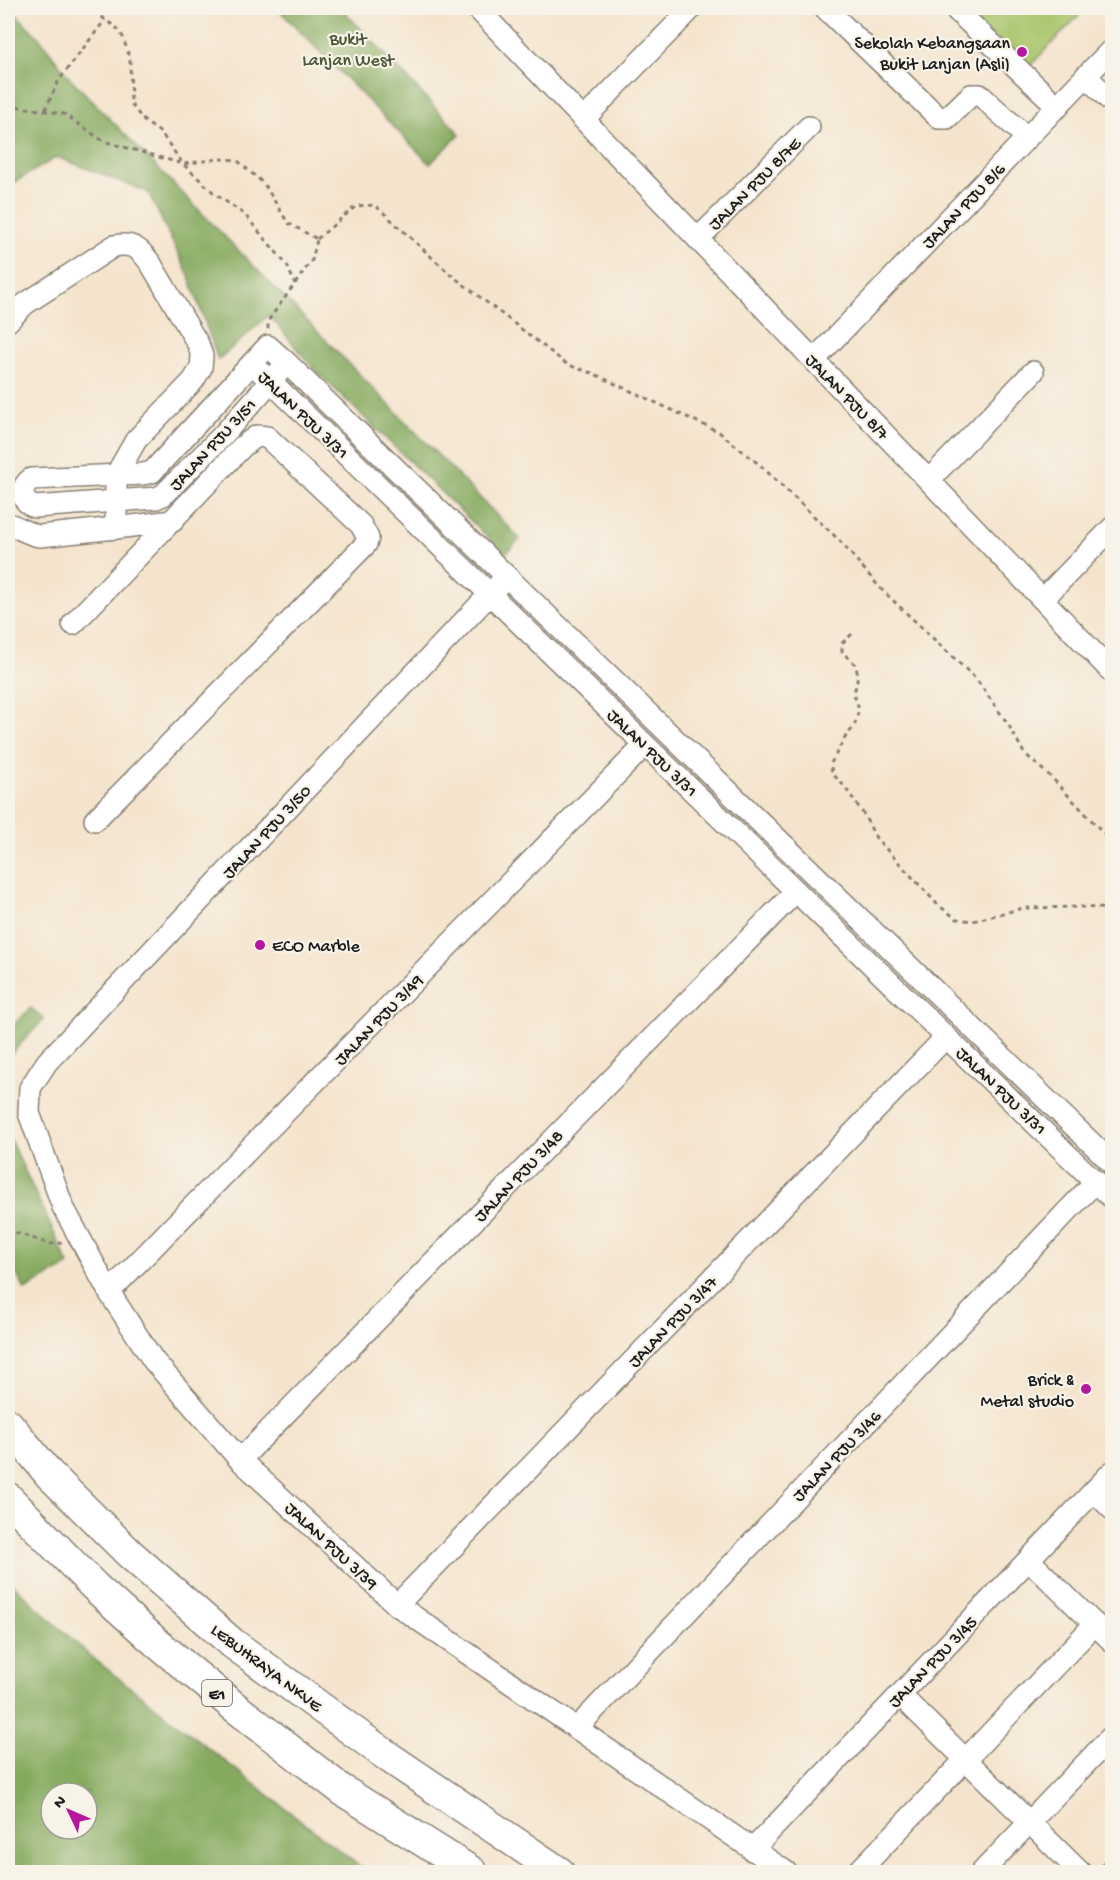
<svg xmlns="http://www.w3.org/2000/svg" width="1120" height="1880" viewBox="0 0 1120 1880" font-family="'Gochi Hand',sans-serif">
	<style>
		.green { fill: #a7c46b; stroke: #627044; stroke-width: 1.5 }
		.forest { fill: #85aa5f; stroke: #50633e; stroke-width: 1.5; fill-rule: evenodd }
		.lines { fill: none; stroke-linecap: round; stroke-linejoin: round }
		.minor-casing { stroke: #888074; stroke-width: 24 }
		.highway-casing { stroke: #888074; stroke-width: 33 }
		.path { stroke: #888074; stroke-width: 3; stroke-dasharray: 4.5 4.5; stroke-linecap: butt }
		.minor { stroke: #fff; stroke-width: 21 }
		.highway { stroke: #fff; stroke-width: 30 }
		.poi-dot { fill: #b5179e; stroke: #f7f3e8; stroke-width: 2 }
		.labels { text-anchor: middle; stroke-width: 4.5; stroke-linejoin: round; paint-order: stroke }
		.shield { fill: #f7f3e8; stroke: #5e5c59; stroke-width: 1.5 }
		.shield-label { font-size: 16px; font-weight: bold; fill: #1c1c1c }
		.park-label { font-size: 18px; fill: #4d5738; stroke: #f7f3e8 }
		.poi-label { font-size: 18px; fill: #1c1c1c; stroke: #f7f3e8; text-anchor: end }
		.street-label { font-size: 18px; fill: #1c1c1c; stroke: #f7f3e8 }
	</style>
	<rect width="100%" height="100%" fill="#f7f3e8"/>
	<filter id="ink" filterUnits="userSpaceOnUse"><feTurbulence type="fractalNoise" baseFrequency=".0167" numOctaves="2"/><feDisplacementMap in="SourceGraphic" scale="12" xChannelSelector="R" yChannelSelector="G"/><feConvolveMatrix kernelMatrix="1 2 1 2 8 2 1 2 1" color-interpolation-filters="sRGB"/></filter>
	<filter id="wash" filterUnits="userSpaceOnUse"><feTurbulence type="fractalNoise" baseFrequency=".008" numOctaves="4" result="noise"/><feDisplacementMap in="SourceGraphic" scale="24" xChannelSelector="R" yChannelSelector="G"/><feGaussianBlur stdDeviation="1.35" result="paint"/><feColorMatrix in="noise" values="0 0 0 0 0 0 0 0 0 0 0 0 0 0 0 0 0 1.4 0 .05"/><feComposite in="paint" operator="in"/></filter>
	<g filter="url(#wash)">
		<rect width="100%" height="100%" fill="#f5e4cd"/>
		<polygon class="green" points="963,8 1086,8 1024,72"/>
		<g class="forest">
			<polygon points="8,8 10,8 41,40 68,76 520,539 505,554 312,367 269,315 218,360 189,276 148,192 57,157 8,186"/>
			<polygon points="277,8 341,8 460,134 430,164"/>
			<polygon points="31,1008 44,1019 8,1057 8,1030"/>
			<polygon points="8,1130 10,1139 69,1265 25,1290 8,1258"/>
			<path d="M 8,1580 L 89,1655 L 367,1872 L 8,1872 ZM 51,1793 L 87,1793 L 87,1829 L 51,1829 Z"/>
		</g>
	</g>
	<g filter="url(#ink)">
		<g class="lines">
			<defs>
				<g id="minor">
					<polyline points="477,8 1112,672"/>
					<polyline points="825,8 939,118 947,118 971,95 980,95 1027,138"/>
					<polyline points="954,8 1058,107"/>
					<polyline points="1086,76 1112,102"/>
					<polyline points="584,119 692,8"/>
					<polyline points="698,239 809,127"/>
					<path d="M 8,321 L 25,304 L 114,246 C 133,242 140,249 151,264 L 198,344 L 202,356 L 201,368 L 193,381 L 136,440 L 116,475 L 116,528 L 173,521"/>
					<polyline points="814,360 1112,49"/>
					<path d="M 287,363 L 223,435 L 163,495 L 156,498 L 35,507 C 21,503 19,487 31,479 L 143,474 L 152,472 L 268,346 L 287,363 C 561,631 839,895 1112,1163"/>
					<polyline points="261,372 1112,1198"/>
					<polyline points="929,480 1033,372"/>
					<path d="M 8,524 C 19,527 29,535 40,536 L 116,528"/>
					<polyline points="506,577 47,1062 30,1088 29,1113 63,1207 109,1292 153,1360 240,1460 397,1605 786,1872"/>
					<polyline points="1043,599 1112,528"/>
					<polyline points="73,624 243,446 257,436 267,437 361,525 368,538 366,544 95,820"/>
					<polyline points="109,1292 645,745"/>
					<polyline points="240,1460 796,891"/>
					<polyline points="1094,1491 1112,1509"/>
					<polyline points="1029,1560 1112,1641"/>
					<polyline points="397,1605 946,1037"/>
					<polyline points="900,1695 1080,1872"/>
					<polyline points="576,1729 1096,1181"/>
					<polyline points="752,1850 1112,1472"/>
					<polyline points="858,1872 1095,1624"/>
					<polyline points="982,1872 1112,1736"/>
					<polyline points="1110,1872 1112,1870"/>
				</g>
				<g id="highway">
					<polyline points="8,1424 49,1474 130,1554 232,1643 390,1758 559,1872"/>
					<polyline points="8,1498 95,1587 158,1644 236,1708 342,1790 472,1872"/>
				</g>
			</defs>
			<use href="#minor" class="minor-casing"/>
			<use href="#highway" class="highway-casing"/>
			<g class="path">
				<polyline points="78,8 95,9 105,20 116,27 123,37 130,60 131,104 144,121 161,133 183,164 218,159 237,160 264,184 288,223 317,239"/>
				<polyline points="8,105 64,114 103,141 183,164 214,193 245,215 287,265 295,284"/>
				<polyline points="45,110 59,80 105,20"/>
				<polyline points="317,239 356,206 375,205 450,274 568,365 592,373 719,432 760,465 840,541 881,589 976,679 1008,724 1024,753 1052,778 1112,842"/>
				<polyline points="268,329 268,321 312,260 317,240"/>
				<polyline points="852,634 842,643 842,652 855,664 858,675 854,694 859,709 854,727 846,736 830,765 833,774 844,786 863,813 876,838 938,905 957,919 973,921 1023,908 1082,907 1112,909"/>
				<polyline points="8,1228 11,1231 50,1244 62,1243"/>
			</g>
			<use href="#minor" class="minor"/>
			<use href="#highway" class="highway"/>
		</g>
	</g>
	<g class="poi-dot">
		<circle cx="1022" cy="52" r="6"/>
		<circle cx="260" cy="945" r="6"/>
		<circle cx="1086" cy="1389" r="6"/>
	</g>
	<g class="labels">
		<rect class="shield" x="202" y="1680" width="30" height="26" rx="4.5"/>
		<g class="shield-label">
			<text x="217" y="1699">E1</text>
		</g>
		<g class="park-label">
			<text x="348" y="44">Bukit<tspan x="348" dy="21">Lanjan West</tspan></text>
		</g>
		<g class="poi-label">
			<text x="1010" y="48">Sekolah Kebangsaan<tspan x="1010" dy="21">Bukit Lanjan (Asli)</tspan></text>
			<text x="272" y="951" text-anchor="start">ECO Marble</text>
			<text x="1074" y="1385">Brick &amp;<tspan x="1074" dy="21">Metal studio</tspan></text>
		</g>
		<g class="street-label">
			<text transform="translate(754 183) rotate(-45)" y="6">JALAN PJU 8/7E</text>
			<text transform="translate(963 205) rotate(-46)" y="6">JALAN PJU 8/6</text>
			<text transform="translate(848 396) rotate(46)" y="6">JALAN PJU 8/7</text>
			<text transform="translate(304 414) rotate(44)" y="6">JALAN PJU 3/31</text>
			<text transform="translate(212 444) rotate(-47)" y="6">JALAN PJU 3/51</text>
			<text transform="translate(653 752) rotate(44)" y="6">JALAN PJU 3/31</text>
			<text transform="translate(266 831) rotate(-47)" y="6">JALAN PJU 3/50</text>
			<text transform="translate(378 1019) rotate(-46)" y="6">JALAN PJU 3/49</text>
			<text transform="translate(1002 1090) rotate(44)" y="6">JALAN PJU 3/31</text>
			<text transform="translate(518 1175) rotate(-46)" y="6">JALAN PJU 3/48</text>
			<text transform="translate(672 1321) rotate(-46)" y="6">JALAN PJU 3/47</text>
			<text transform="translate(836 1455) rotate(-46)" y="6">JALAN PJU 3/46</text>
			<text transform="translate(332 1545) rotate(43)" y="6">JALAN PJU 3/39</text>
			<text transform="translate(932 1661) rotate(-46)" y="6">JALAN PJU 3/45</text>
			<text transform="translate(267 1667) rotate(37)" y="6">LEBUHRAYA NKVE</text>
		</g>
	</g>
	<rect width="1120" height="1880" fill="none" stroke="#f7f3e8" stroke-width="30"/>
	<g transform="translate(69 1811) rotate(314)"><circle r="28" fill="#f7f3e8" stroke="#9f9d96" stroke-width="1.5"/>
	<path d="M0-4.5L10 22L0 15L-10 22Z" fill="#b5179e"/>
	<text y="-9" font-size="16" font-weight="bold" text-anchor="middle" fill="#1c1c1c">N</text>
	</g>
</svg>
